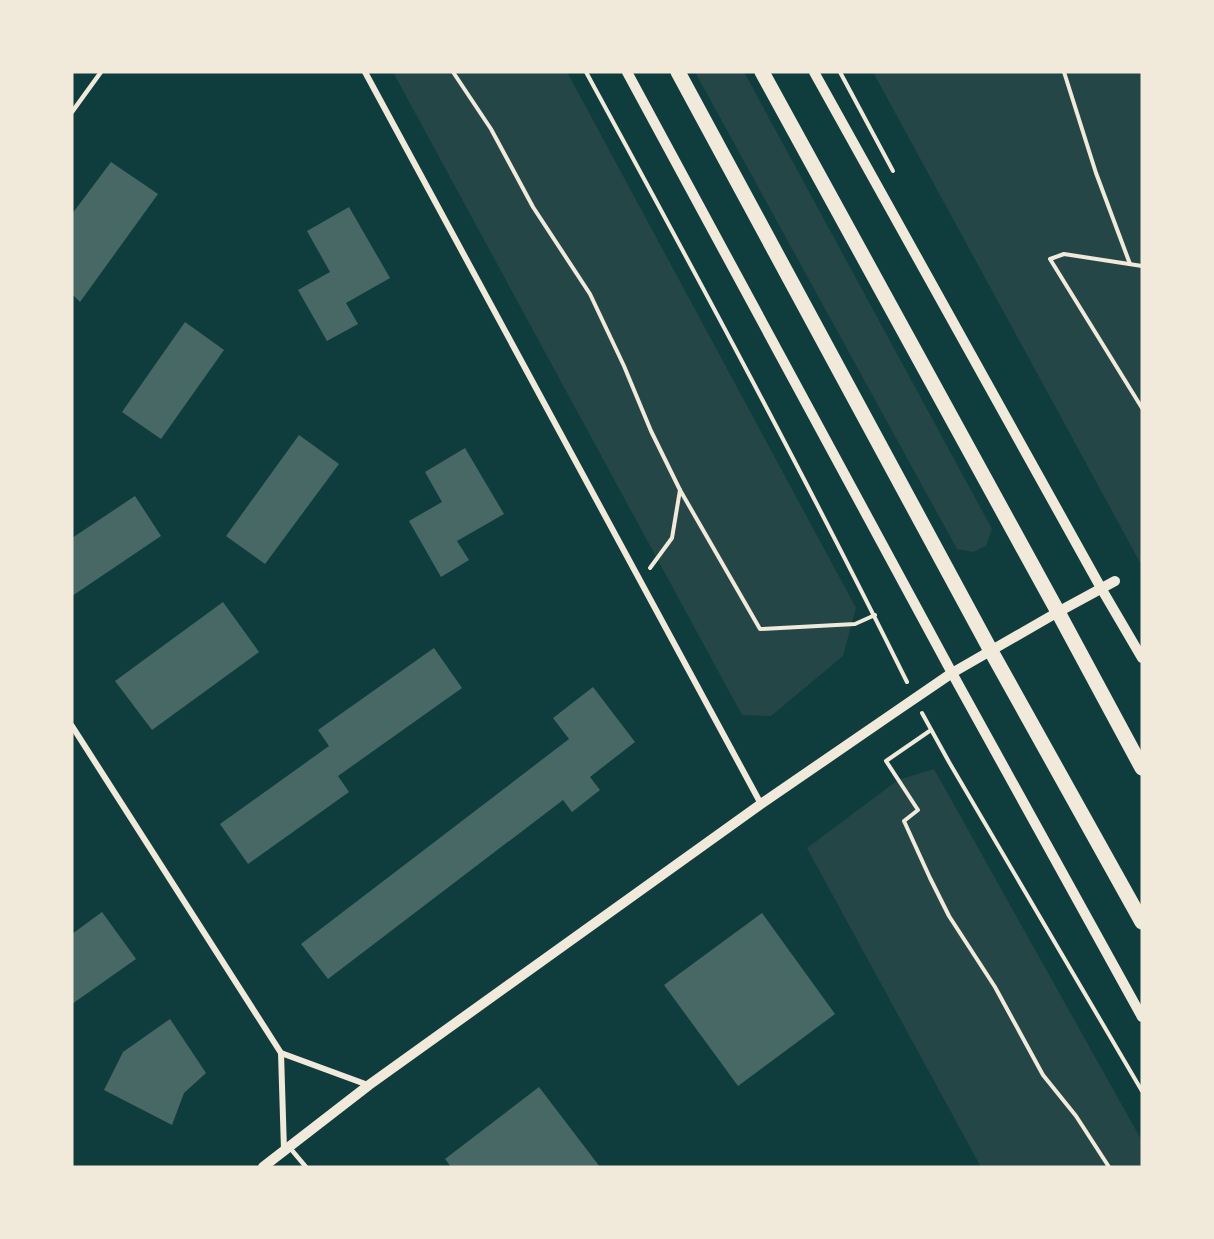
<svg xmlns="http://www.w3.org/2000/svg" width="1214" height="1239" viewBox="0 0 1214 1239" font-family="'Public Sans',sans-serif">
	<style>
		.green { fill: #244646 }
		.building { fill: #486865 }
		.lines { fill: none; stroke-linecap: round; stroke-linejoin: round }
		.path { stroke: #f1e9da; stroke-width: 4 }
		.service { stroke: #f1e9da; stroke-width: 4.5 }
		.minor { stroke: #f1e9da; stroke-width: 6 }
		.tertiary { stroke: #f1e9da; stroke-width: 10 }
		.primary { stroke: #f1e9da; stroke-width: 15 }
	</style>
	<rect width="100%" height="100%" fill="#0f3d3e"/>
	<g class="green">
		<polygon points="393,72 567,72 856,608 843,656 771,716 742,715"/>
		<polygon points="695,72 744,72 992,529 986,546 973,552 957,549"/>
		<polygon points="873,72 1142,72 1142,566"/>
		<polygon points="934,769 1142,1141 1142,1167 981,1167 807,848 898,780"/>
	</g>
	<g class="building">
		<polygon points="111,162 158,194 80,302 72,294 72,214"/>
		<polygon points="349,207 390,278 346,303 358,324 327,341 298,290 330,272 307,231"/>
		<polygon points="185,322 224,350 161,439 122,412"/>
		<polygon points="299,435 339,464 265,564 226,536"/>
		<polygon points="465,448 504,514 457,541 469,560 441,577 409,521 442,502 425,472"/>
		<polygon points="135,496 161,536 72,596 72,538"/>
		<polygon points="223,602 259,652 152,730 115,681"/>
		<polygon points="434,648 462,688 338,776 349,792 248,864 220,824 329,746 318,730"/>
		<polygon points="593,687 635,742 590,777 600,790 572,812 563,800 328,979 301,944 569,739 553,718"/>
		<polygon points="102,912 136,959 72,1004 72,934"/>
		<polygon points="762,913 835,1014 738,1086 664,985"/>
		<polygon points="170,1019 206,1073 184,1093 172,1125 104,1090 123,1052"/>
		<polygon points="539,1087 600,1167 451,1167 445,1159"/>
	</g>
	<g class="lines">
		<g class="path">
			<polyline points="453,72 491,129 533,207 590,294 624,366 651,431 680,490 760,629 855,624 875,615"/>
			<path d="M 586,72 C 696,274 805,476 907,682"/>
			<polyline points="840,72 893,171"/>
			<polyline points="1064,72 1096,173 1130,264"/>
			<polyline points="1142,266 1064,254 1050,259 1142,408"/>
			<polyline points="650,568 672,538 680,490"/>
			<polyline points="922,713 949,762 1142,1091"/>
			<polyline points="931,730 886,761 918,810 904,821 930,878 949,916 995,987 1043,1075 1076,1116 1109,1167"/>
		</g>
		<g class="service">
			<polyline points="72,112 101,72"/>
			<polyline points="290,1148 306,1167"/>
		</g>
		<g class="minor">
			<polyline points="365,72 761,804"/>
			<polyline points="72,726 281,1053 284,1150"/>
			<polyline points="281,1053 368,1085"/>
		</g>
		<g class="tertiary">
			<polyline points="627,72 952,673 1142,1017"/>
			<polyline points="814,72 1101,588 1142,658"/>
			<polyline points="263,1167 369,1085 761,804 892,714 952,673 1058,612 1115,581"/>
		</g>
		<g class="primary">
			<polyline points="678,72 991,651 1142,922"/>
			<polyline points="762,72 1058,612 1142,768"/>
		</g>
	</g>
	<rect width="1214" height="1239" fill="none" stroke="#f1e9da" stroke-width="147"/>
</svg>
